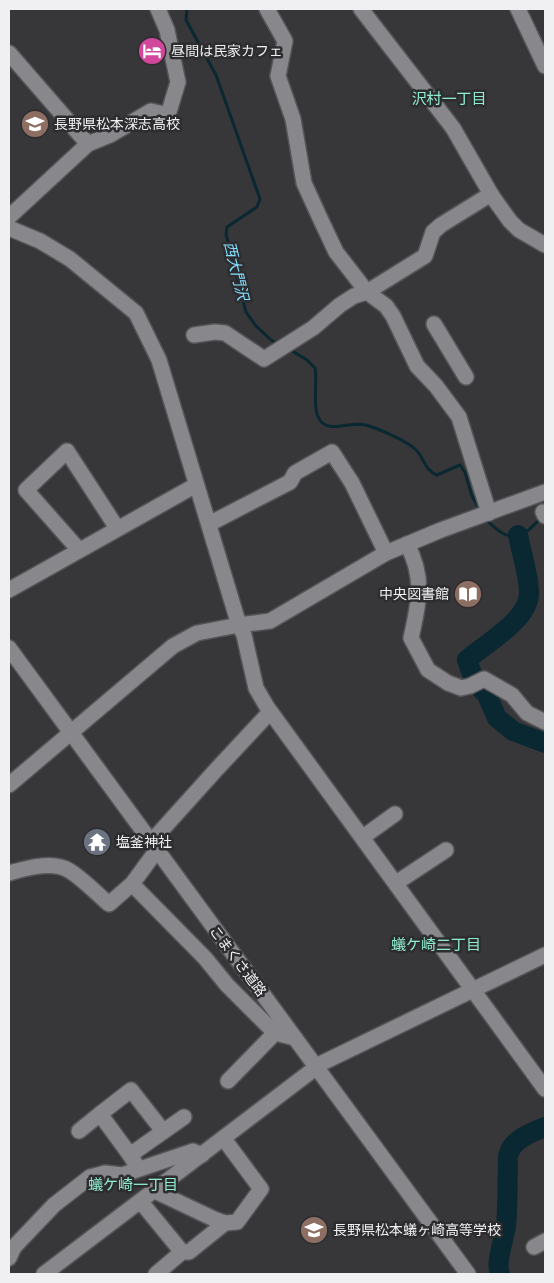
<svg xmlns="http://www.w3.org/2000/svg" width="554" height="1283" viewBox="0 0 554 1283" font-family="Signika,'Noto Sans JP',sans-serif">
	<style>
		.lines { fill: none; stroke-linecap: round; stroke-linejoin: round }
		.stream { stroke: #092832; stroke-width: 3 }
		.river { stroke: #092832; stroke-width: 20 }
		.minor-casing { stroke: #555456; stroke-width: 18 }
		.minor { stroke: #88878b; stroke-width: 15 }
		.labels { text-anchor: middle; stroke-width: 5; stroke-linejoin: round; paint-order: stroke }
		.poi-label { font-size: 14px; fill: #f0eff1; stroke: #2d2c2f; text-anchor: start }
		.street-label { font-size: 14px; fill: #f0eff1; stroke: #2d2c2f }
		.neighbourhood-label { font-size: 15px; fill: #8fedce; stroke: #2d2c2f }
		.water-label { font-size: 15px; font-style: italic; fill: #85defe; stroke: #2d2c2f }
	</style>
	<rect width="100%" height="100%" fill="#373639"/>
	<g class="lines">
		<g class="stream">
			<polyline points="187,9 186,20 216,75 260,199 257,207 227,227 226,234 246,312 256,326 271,340 279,344"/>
			<path d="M 289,349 L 307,360 L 315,368 C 318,383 310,416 324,424 C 334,431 354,421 366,425 C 379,429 405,440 415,449 C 424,457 425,471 437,475 L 460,465 L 465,472 L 472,496 L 481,512"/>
			<path d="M 486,519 C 497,531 510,543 527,531 C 533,527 537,521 542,518"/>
		</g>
		<g class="river">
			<path d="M 518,535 C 521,551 529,576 529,593 C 529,620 486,643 467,660 L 475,682 L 487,695 L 497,718 L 513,731 L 545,743"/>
			<path d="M 500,1274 C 495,1264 504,1239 506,1226 C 508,1207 507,1187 508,1168 C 508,1164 507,1157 509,1153 C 513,1139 533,1132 545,1127"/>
		</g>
		<defs>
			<g id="minor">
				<polyline points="267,9 285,41 278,76 293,119 304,183 319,216 336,252 367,292 386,306 393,316 417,366 436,386 459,417 489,513"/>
				<polyline points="361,9 453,128 492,196 510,221 519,230 545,245"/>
				<polyline points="518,9 545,66"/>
				<polyline points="9,53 88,144"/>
				<polyline points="9,217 88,144 110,135 151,111 168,115 178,82 167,30 158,9"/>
				<polyline points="9,228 40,241 70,259 136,313 159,360 239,625 244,635 256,688 267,707 545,1089"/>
				<polyline points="434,324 466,377"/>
				<polyline points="194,335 215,332 225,333 264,359 313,328 340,305 354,296 367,292 425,256 433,232 441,225 491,194"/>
				<polyline points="543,512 545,516"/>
				<polyline points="209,524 290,482 295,473 332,452 352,483 386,553"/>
				<path d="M 407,544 C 425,578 419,603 411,638 L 428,670 L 448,683 L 461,688 L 470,686 L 484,679 L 512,695 L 527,713 L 545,722"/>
				<polyline points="79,550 26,490 67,451 117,528"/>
				<polyline points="9,590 196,485"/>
				<polyline points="9,648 468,1274"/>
				<polyline points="9,785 173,646 197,633 239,625 270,621 386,553 441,530 545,492"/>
				<polyline points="363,837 395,814"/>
				<polyline points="151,842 215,771 270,712"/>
				<path d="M 9,873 C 27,868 53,860 70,871 C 84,880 96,893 109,904 L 132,884 L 157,850"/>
				<polyline points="396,883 446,850"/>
				<polyline points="132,884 205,958 227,985 275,1033 295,1038"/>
				<polyline points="228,1081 275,1033"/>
				<polyline points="79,1131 100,1114"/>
				<polyline points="130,1155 100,1114 131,1090 163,1131"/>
				<polyline points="135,1163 130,1155 184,1117"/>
				<polyline points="155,1191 214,1219 225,1223 237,1222 261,1189 224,1139"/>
				<polyline points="141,1202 182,1252"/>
				<polyline points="534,1247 545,1241"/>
				<polyline points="9,1258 14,1247 54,1205 90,1177 105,1173 122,1175 193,1151 202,1155"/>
				<polyline points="44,1274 322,1063 545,955"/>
				<polyline points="156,1274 182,1252 189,1252 225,1223"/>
			</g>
		</defs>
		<use href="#minor" class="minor-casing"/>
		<use href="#minor" class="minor"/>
	</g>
	<defs>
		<symbol id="hotel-disc" viewBox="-11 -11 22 22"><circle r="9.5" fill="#d1479c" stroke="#2d2c2f"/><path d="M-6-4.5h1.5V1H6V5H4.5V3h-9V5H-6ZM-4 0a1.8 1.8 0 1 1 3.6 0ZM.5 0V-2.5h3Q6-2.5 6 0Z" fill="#fff"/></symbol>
		<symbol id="school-disc" viewBox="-11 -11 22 22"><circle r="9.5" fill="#8d6e63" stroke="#2d2c2f"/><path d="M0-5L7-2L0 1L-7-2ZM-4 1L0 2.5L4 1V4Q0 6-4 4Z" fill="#fff"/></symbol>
		<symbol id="library-disc" viewBox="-11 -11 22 22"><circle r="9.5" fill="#8d6e63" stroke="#2d2c2f"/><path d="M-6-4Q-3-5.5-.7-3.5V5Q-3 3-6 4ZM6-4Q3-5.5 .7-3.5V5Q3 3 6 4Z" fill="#fff"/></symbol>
		<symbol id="temple-disc" viewBox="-11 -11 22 22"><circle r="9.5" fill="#6b7280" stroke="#2d2c2f"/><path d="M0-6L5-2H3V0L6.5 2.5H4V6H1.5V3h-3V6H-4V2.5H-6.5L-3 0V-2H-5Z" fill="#fff"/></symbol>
	</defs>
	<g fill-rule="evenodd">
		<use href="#hotel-disc" x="136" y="35" width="32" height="32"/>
		<use href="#school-disc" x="19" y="108" width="32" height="32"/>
		<use href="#library-disc" x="452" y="578" width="32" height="32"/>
		<use href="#temple-disc" x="81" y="826" width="32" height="32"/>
		<use href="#school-disc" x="298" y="1214" width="32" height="32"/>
	</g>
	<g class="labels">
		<g class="poi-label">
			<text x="171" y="56">昼間は民家カフェ</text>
			<text x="54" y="129">長野県松本深志高校</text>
			<text x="449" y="599" text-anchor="end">中央図書館</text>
			<text x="116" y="847">塩釜神社</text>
			<text x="333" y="1235">長野県松本蟻ヶ崎高等学校</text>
		</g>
		<g class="street-label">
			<text transform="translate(238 961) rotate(53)" y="5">こまくさ道路</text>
		</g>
		<g class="neighbourhood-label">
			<text x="449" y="104">沢村一丁目</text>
			<text x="436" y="950">蟻ケ崎二丁目</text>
			<text x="133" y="1190">蟻ケ崎一丁目</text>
		</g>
		<g class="water-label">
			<text transform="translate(236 271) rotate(76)" y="5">西大門沢</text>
		</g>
	</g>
	<rect width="554" height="1283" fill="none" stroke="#f0eff1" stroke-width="20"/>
</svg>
